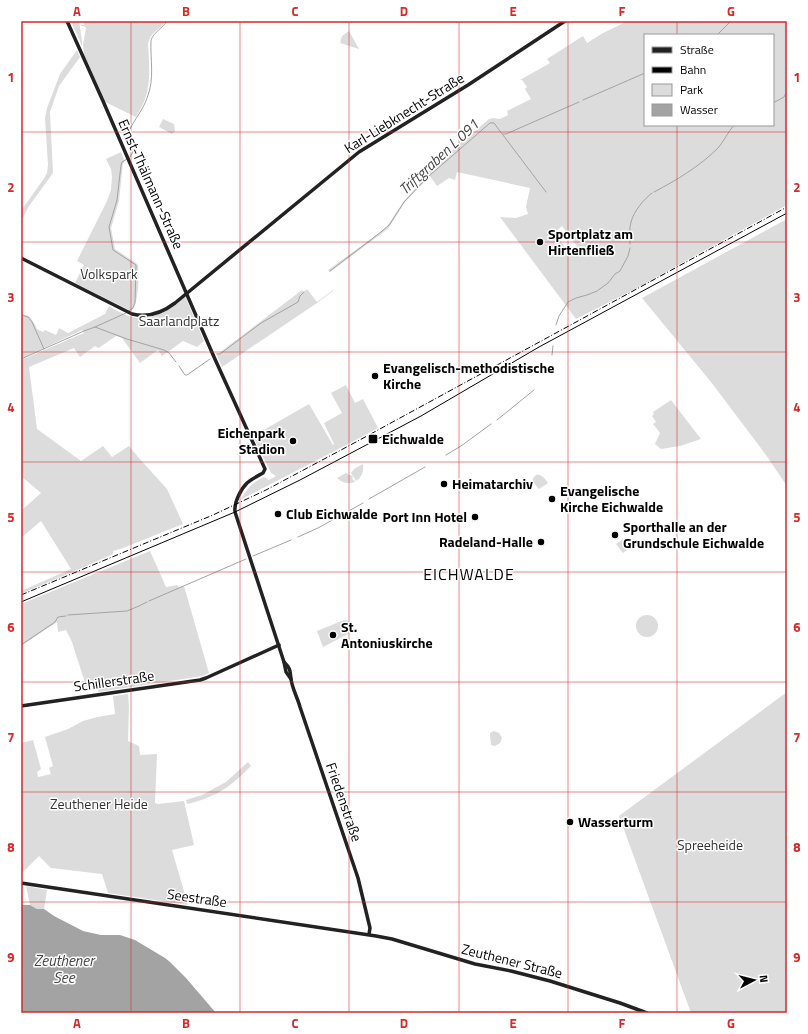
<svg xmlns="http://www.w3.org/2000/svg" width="808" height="1034" viewBox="0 0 808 1034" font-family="'Titillium Web',sans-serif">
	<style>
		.green { fill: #dcdcdc; fill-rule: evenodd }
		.water { fill: #a3a3a3 }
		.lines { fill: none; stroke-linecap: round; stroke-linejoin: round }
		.stream { stroke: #a3a3a3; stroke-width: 1 }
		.secondary { stroke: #222; stroke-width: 3.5 }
		.tram { stroke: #000; stroke-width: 1 }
		.rail { stroke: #000; stroke-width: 1; stroke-dasharray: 6 2 1 2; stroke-linecap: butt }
		.grid { fill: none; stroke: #d62828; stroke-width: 1; stroke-opacity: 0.55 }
		.poi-dot { fill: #000; stroke: #fff; stroke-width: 1.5 }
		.labels { text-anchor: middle; stroke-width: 3; stroke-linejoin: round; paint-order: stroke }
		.street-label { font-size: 14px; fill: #000; stroke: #fff }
		.poi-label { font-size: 14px; font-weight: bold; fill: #000; stroke: #fff; text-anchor: start }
		.park-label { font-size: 14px; fill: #333; stroke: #fff }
		.water-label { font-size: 15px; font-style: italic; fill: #444; stroke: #fff }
		.quarter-label { font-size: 16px; letter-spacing: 1px; fill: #000; stroke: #fff }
		.neatline { fill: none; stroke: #d62828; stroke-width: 1.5 }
		.grid-label { font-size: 13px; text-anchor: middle; font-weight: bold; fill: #d62828 }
	</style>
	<rect width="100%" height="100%" fill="#fff"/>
	<g class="green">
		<polygon points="71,21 79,21 82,41 82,46"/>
		<path d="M 84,21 L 166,21 C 160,30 150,32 148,44 C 149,62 151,79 146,96 C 144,103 140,110 136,117 L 105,102 L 84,54 L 83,45 L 86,28 L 84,26 L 81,26 L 81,25 L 84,25 Z"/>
		<path d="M 626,21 L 787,21 L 787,205 L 635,289 L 576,319 L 500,217 L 516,218 L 528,214 L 526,207 L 530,188 L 457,172 L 455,180 L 449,178 L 437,186 L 427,172 L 489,119 L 493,118 L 500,119 L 508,115 L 507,111 L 531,99 L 525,89 L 527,87 L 522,80 L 520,80 L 550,63 L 547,59 L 583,36 L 587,43 L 603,33 L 626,22 ZM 645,35 L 773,35 L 773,125 L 645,125 ZM 562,226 L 582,253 L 581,254 L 576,246 L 569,252 L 554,233 Z"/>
		<polygon points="349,31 359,49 340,43 342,36"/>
		<polygon points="77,50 80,57 59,86 50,112 53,173 29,206 21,221 21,211 45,177 47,173 48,165 45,118 47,108 60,74"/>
		<polygon points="163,119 174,124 175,131 172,134 159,127"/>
		<path d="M 121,152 L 125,162 L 123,163 L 119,201 L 111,228 L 115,249 L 136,263 L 138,265 C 139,277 139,303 131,311 L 75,283 L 84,265 L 77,261 L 107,201 L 111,190 L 112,177 L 111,169 L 106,159 Z"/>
		<polygon points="424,179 425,181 405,202 389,227 389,228 330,272 328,270 386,228 404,201"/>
		<polygon points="787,219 787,486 766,455 711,382 642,298"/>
		<polygon points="307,289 317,302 333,290 333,291 317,303 222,367 216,353 219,353 302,290 304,292"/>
		<path d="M 185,296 L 204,341 L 197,347 L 183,341 L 162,356 L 158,350 L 140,363 L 122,338 L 116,336 L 100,347 L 98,348 L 95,346 L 80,357 L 74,348 L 29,367 L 37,429 L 81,461 L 103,446 L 112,457 L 129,446 L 138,457 L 167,489 L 183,524 L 123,548 L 113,551 L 113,554 L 84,567 L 21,594 L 21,591 L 71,569 L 41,521 L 21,538 L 21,511 L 41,493 L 21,476 L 21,360 L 84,333 L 82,330 L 21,359 L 21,314 L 29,316 L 34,323 L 37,329 L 43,332 L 45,330 L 56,335 L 59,328 L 68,333 L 105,314 L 109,306 C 116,310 124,315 132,317 C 153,322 170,309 185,296 Z"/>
		<path d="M 346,385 L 355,403 L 363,399 L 375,422 L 378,428 L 352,442 L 240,500 C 249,487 250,484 264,477 L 269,480 L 276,476 L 271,473 L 253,436 L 309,404 L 333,445 L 334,444 L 324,423 L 342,413 L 331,393 Z"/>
		<polygon points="671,400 701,439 680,446 661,449 655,444 660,433 653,424 656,422 652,416 654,414 653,412"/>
		<path d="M 363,464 C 364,471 362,477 356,481 L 351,473 L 354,469 Z"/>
		<path d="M 346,473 L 349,475 L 351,475 L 353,477 L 352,478 L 355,482 C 348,484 342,483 337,478 Z"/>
		<path d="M 536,475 C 542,474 544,478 548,483 L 539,489 L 533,482 L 533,478 Z"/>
		<polygon points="626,537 632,546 623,553 616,544"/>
		<polygon points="150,551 166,587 177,585 179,588 184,586 209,673 203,676 98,692 96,684 86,686 72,642 66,630 58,632 57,622 21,646 21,604"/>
		<circle cx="647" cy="626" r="11"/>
		<path d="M 344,620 C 350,620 351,623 354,628 L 352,632 L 323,647 L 317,631 Z"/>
		<polygon points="787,692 787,1013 691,1013 619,816"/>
		<polygon points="128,694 129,706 128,741 139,746 140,755 157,754 155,803 158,804 184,801 194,845 172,850 188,905 108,893 102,874 51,868 39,856 22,873 21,872 21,743 33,740 41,769 37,772 38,777 51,774 49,768 53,766 45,737 68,729 83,721 97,717 115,714 113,696"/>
		<polygon points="494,731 499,733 502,738 500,743 495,746 491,745 490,735 490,733"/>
		<path d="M 248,762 L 251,766 C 230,787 217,797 187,804 L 186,800 L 202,795 L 226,782 Z"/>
		<polygon points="26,886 47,890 44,909 37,909 30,905"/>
	</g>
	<polygon class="water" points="21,905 30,905 37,909 44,909 54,916 83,931 101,935 120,935 135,940 165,958 170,962 186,978 216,1013 21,1013"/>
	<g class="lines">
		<g class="stream">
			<polyline points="717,35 731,21"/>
			<polyline points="583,100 645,73"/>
			<polyline points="773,103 784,97 787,91"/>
			<polyline points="503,135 546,192"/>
			<path d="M 130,157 L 133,152 L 128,133 L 129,131 C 134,120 143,110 147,98 C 155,79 150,59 151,40 C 154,32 163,28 167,21"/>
			<polyline points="127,159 122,162 121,165 117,200 109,227 113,250 136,265 135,303 133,308 129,311"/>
			<path d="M 654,192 C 677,180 700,166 718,148 C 724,141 728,132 734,125"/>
			<path d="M 630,244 C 630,237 629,228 631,222 C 634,211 644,199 652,193"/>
			<polyline points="330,271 381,232 390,224 404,202 429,176 490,123 494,123 502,134 506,134 579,102"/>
			<polyline points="21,315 28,317 32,322 44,349"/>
			<polyline points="556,325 559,316 568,302 576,298 587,295 597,291 608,283 615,274 620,271 628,256 630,248"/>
			<polyline points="95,327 127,339 164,350 169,353 176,362"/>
			<polyline points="217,354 220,354 261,323 298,302 300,296 304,292"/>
			<polyline points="552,355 553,346"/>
			<polyline points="21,359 84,331 95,327 126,313"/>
			<polyline points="179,366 185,375 187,375 210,359"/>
			<polyline points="497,420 534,390"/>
			<polyline points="446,455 461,446 491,424"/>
			<polyline points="369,499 425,467"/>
			<polyline points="298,537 318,528 363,503"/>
			<polyline points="253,556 291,540"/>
			<polyline points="149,601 246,559"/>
			<polyline points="68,615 127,611 139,606 147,602"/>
			<polyline points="21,645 55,622 58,617 66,616"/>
		</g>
		<g class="secondary">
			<path d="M 67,21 L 103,101 L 214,357 L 265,469 L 263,473 C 258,476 251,479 247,483 C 240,490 234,503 235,512 L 284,662 L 286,672 L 291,679"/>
			<path d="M 21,258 L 132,314 C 148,318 162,313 175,303 L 359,152 L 468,85 L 565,21"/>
			<path d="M 284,662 C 291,669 290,671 291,679 C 292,688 298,699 300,707 L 358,878 L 370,928 L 369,934"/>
			<polyline points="21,706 200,680 206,678 279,645"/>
			<polyline points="21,883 376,936 392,939 475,964 511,971 550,981 620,1003 647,1013"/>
		</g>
		<polyline class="tram" points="21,602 235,512 300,480 421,416 539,347 787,213"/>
		<polyline class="rail" points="21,595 213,515 266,490 356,442 787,207"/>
	</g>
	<path class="grid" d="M 131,21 L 131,1013M 240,21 L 240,1013M 349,21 L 349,1013M 459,21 L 459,1013M 568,21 L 568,1013M 677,21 L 677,35M 677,125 L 677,1013M 21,132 L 787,132M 21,242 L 787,242M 21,352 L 787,352M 21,462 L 787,462M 21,572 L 787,572M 21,682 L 787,682M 21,792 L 787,792M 21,902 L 787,902"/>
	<g class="poi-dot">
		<circle cx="540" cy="242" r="4"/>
		<circle cx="375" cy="376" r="4"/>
		<rect x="368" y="434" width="10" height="10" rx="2"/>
		<circle cx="293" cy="441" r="4"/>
		<circle cx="444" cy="484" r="4"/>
		<circle cx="552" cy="499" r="4"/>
		<circle cx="278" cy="514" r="4"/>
		<circle cx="475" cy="517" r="4"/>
		<circle cx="615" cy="535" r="4"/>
		<circle cx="541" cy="542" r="4"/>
		<circle cx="333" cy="635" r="4"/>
		<circle cx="570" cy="822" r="4"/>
	</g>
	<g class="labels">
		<g class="street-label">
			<text transform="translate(404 113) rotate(-32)" y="5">Karl-Liebknecht-Straße</text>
			<text transform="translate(151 184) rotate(66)" y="5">Ernst-Thälmann-Straße</text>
			<text transform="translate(114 681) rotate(-8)" y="5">Schillerstraße</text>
			<text transform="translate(344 802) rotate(71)" y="5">Friedenstraße</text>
			<text transform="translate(197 898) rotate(8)" y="5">Seestraße</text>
			<text transform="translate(512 961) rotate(14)" y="5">Zeuthener Straße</text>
		</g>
		<g class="poi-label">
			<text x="548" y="239">Sportplatz am<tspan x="548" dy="16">Hirtenfließ</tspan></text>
			<text x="383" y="373">Evangelisch-methodistische<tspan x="383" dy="16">Kirche</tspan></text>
			<text x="285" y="438" text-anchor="end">Eichenpark<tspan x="285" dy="16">Stadion</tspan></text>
			<text x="382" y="444">Eichwalde</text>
			<text x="452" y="489">Heimatarchiv</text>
			<text x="560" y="496">Evangelische<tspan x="560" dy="16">Kirche Eichwalde</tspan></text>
			<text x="286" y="519">Club Eichwalde</text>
			<text x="467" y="522" text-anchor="end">Port Inn Hotel</text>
			<text x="623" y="532">Sporthalle an der<tspan x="623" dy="16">Grundschule Eichwalde</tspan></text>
			<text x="533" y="547" text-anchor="end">Radeland-Halle</text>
			<text x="341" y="632">St.<tspan x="341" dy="16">Antoniuskirche</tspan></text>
			<text x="578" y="827">Wasserturm</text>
		</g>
		<g class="park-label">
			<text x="109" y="279">Volkspark</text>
			<text x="179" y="326">Saarlandplatz</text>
			<text x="99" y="809">Zeuthener Heide</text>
			<text x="710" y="850">Spreeheide</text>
		</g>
		<g class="water-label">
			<text transform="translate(439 157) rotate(-43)" y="5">Triftgraben L 091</text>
			<text x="64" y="966">Zeuthener<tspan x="64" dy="17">See</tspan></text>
		</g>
		<g class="quarter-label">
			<text x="469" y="580">EICHWALDE</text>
		</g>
	</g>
	<rect width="808" height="1034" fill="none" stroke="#ffffff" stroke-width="44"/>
	<rect x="644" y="34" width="130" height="92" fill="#ffffff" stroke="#999999"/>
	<rect x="652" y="47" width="20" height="6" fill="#222222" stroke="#999999"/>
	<text x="680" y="54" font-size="12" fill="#000000">Straße</text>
	<rect x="652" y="67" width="20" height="6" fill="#000000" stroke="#999999"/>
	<text x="680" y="74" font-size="12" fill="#000000">Bahn</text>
	<rect x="652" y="84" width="20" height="12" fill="#dcdcdc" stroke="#999999"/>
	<text x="680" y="94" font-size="12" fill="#000000">Park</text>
	<rect x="652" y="104" width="20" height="12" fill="#a3a3a3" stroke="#999999"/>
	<text x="680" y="114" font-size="12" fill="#000000">Wasser</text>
	<g transform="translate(754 980) rotate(83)" stroke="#ffffff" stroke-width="3" paint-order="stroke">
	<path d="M0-3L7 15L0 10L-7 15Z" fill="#000000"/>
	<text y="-6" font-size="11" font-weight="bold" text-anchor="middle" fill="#000000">N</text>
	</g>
	<rect x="22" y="22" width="764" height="990" class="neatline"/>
	<g class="grid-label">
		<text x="77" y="16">A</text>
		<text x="186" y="16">B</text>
		<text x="295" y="16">C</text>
		<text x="404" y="16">D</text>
		<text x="513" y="16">E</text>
		<text x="622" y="16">F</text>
		<text x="731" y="16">G</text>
		<text x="11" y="82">1</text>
		<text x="797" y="82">1</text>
		<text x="11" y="192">2</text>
		<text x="797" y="192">2</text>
		<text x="11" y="302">3</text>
		<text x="797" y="302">3</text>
		<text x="11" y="412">4</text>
		<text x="797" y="412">4</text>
		<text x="11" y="522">5</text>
		<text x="797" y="522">5</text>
		<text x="11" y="632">6</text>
		<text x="797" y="632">6</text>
		<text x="11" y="742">7</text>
		<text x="797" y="742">7</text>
		<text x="11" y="852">8</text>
		<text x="797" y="852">8</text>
		<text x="11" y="962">9</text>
		<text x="797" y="962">9</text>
		<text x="77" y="1028">A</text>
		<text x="186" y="1028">B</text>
		<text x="295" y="1028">C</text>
		<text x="404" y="1028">D</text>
		<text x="513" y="1028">E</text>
		<text x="622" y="1028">F</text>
		<text x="731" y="1028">G</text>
	</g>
</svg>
